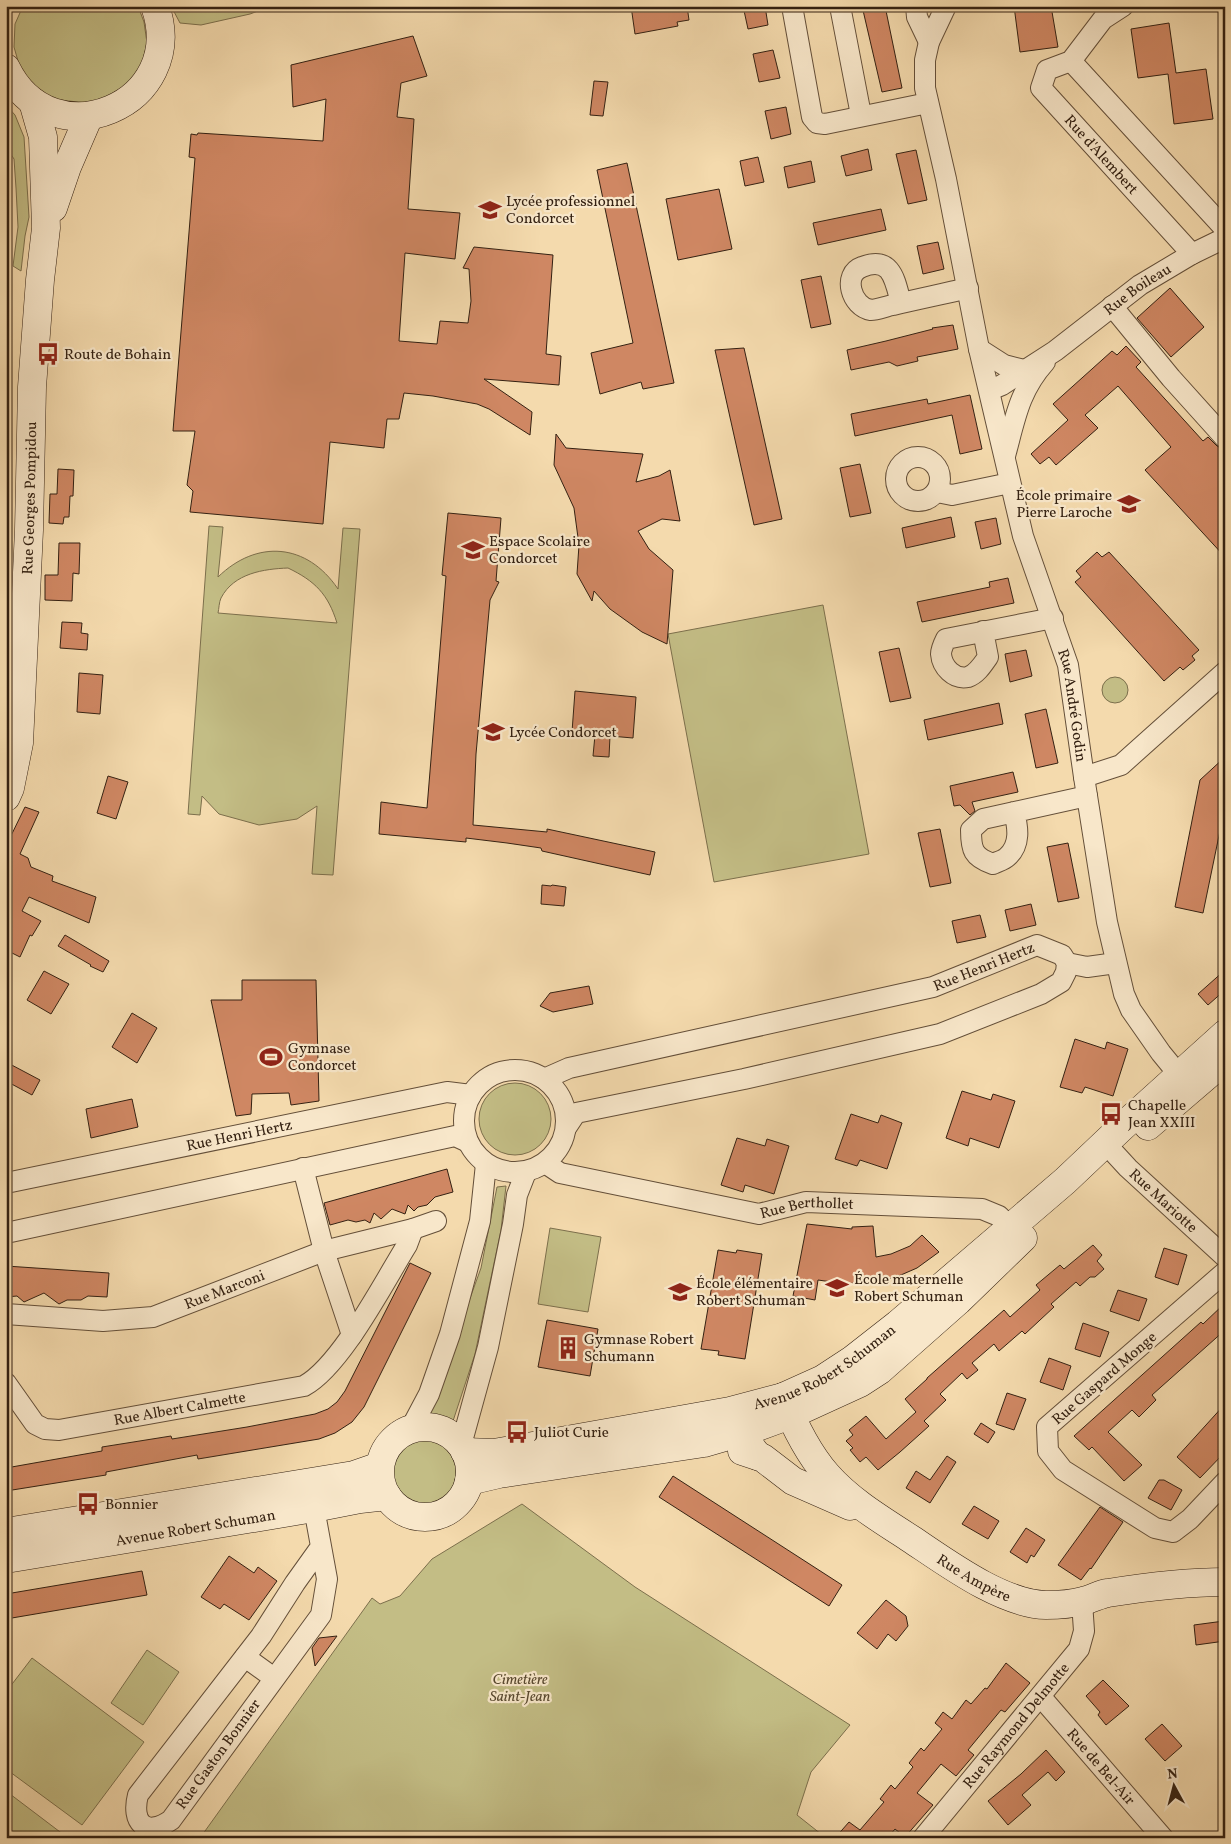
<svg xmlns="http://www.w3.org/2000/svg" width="1231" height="1844" viewBox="0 0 1231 1844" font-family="Vollkorn,serif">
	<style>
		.green { fill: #c3bd85; stroke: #7c6f4c; fill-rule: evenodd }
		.building { fill: #cf8763; stroke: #342112 }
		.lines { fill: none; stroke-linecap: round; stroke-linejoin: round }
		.street-casing { stroke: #644f39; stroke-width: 22 }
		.secondary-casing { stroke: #342112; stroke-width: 29 }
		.street { stroke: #f8e7ca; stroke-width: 20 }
		.secondary { stroke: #f8e7ca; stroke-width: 28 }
		.labels { text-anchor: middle; stroke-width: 4.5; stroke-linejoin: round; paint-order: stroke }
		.street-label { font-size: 15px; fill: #342112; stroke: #f8e7ca }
		.poi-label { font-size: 15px; fill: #342112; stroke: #f8e7ca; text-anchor: start }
		.park-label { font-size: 15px; font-style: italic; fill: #58482f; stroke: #f8e7ca }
	</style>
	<rect width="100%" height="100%" fill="#f4daad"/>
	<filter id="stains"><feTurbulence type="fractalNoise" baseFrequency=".004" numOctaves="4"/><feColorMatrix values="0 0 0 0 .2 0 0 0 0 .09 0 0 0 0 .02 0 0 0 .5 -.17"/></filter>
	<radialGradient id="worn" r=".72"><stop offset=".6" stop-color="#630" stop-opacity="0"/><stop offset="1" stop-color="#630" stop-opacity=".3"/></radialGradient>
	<g class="green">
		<polygon points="23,6 138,6 144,22 147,43 142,64 131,82 95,104 52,99 33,86 20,68 14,47 15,24"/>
		<polygon points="171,6 271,6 250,14 201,25 180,23"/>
		<polygon points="6,105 15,115 24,137 29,217 25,236 21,271 13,266 18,227 16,188 14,159 6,147"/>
		<path d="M 209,526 L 223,527 L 218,577 C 257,539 307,543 338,589 L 343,528 L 360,529 L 333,875 L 312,874 L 317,806 L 297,819 L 259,825 L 219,814 L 202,796 L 200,815 L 188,814 ZM 288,568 C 315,581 328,594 337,623 L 218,613 C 219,609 219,602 221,598 C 234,573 264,569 288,568 Z"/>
		<polygon points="823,605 869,854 714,882 668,634"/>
		<circle cx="1115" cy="690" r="13"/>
		<circle cx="515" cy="1119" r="36"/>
		<polygon points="506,1186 501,1230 475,1354 453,1421 428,1414 481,1268 497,1187"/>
		<polygon points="550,1228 601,1237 588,1312 538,1304"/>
		<circle cx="424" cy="1472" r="32"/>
		<polygon points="522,1504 635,1587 850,1725 811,1772 797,1815 826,1838 200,1838 372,1598 380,1604 400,1596 432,1559"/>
		<polygon points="147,1650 179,1672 143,1725 111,1703"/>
		<polygon points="32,1658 144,1742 82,1825 6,1769 6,1692"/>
		<polygon points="6,1791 68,1838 6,1838"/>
	</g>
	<g class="building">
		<polygon points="631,6 687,6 689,20 677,22 678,26 635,34"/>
		<polygon points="743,6 765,6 768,25 748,29"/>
		<polygon points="862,6 885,6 902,88 882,92"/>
		<polygon points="1014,6 1051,6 1058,47 1020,52"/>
		<polygon points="1169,23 1176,73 1206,69 1213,119 1174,124 1168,74 1138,78 1131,29"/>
		<polygon points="413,36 427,76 401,83 397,117 414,119 408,209 460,213 455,259 405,253 399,341 437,344 440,321 468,323 471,301 469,269 463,268 474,247 553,255 546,354 561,356 559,385 484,379 532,412 530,435 489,409 477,404 433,396 404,393 399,419 387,419 384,448 330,442 323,524 190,512 193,491 187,485 195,431 173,431 195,158 189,157 191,134 197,135 198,133 323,141 326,99 293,107 291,65"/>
		<polygon points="773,50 780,78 759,82 753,54"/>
		<polygon points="594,81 608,82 603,116 590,115"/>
		<polygon points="786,107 791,134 771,139 765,111"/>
		<polygon points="868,149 872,170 846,176 841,156"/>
		<polygon points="916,150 927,200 908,204 896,154"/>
		<polygon points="758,157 764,182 745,186 740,161"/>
		<polygon points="811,161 815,182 788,188 784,167"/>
		<polygon points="627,163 674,383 643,389 641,382 600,394 591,353 633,343 597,170"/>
		<polygon points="719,189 732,249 678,260 666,199"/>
		<polygon points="881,209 886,230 818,245 813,223"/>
		<polygon points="938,242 944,269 923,274 917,246"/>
		<polygon points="821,276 831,324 811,328 801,280"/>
		<polygon points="1170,288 1204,327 1171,357 1137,318"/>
		<polygon points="953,325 958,349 917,357 918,361 897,366 889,362 851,370 847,350 886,341 933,329 932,328"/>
		<polygon points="1126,346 1141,362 1136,367 1203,441 1208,437 1217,446 1225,450 1225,557 1145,470 1171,447 1118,386 1085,415 1098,428 1056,465 1049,457 1040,464 1031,454 1068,420 1053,404 1112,351 1117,355"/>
		<polygon points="744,348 782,519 754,525 715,350"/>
		<polygon points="970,395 982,449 960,454 952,415 855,436 851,414 927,399 928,404"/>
		<polygon points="556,434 566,448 643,454 636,482 659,476 670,470 680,521 662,519 638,531 649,549 673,570 667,644 642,632 610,609 594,591 592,601 577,574 579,545 574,508 554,465"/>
		<polygon points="860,464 871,513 850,517 840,468"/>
		<polygon points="58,469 74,470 73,496 70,496 69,517 64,517 63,524 49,523 50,494 57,494"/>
		<polygon points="448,513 501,518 496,581 499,582 490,600 476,754 473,825 547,832 547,829 655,852 650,875 542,851 541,848 507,843 466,838 466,842 379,834 381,802 427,808 446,576 442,575"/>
		<polygon points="951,517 955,537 906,548 902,528"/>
		<polygon points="996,518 1001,544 981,549 975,522"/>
		<polygon points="59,543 80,543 79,574 73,573 72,601 45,600 45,575 58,575"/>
		<polygon points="1097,552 1102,557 1109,552 1199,650 1192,656 1195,660 1183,670 1180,667 1164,681 1075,582 1081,577 1076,571"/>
		<polygon points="1008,578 1014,603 922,622 917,602 990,587 989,582"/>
		<polygon points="62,622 82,623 81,633 88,634 87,650 60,648"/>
		<polygon points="899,648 911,698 890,702 879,652"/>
		<polygon points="1026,650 1032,676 1010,682 1005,654"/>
		<polygon points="79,673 103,675 100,714 77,712"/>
		<polygon points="575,691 636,697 633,738 610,736 609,757 593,756 595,735 572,732"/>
		<polygon points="999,703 1003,724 928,740 924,720"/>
		<polygon points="1046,709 1058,763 1036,768 1025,714"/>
		<polygon points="1225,757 1225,821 1222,821 1203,913 1175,907 1200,780"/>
		<polygon points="1013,772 1018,792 972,802 975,811 970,815 960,805 954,806 950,786"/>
		<polygon points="108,776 128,782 116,819 97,813"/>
		<polygon points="25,807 39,812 20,854 28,858 31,867 53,876 52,881 96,897 89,923 29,897 22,911 41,921 32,936 30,935 20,957 6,950 6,846"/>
		<polygon points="940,829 951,883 930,887 918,833"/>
		<polygon points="1068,843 1079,898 1058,902 1047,847"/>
		<polygon points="542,885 551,886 552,885 566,887 564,906 541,904"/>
		<polygon points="1031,904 1036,925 1010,931 1005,910"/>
		<polygon points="980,915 986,937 957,943 952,921"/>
		<polygon points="65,935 109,961 103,972 90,966 91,965 58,946"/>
		<polygon points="1225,970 1225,990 1208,1005 1198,994"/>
		<polygon points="44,971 69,984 51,1014 27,1000"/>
		<polygon points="242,980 316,980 319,1101 291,1105 289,1093 252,1094 251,1114 236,1116 211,1000 242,1000"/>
		<polygon points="589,986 593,1004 553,1012 540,1006 550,993"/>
		<polygon points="132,1013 157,1028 137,1063 112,1047"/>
		<polygon points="1075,1039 1105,1049 1107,1042 1128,1049 1113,1096 1085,1087 1082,1093 1060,1087"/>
		<polygon points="6,1062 40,1080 32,1095 6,1081"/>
		<polygon points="962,1091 991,1100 993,1094 1015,1101 999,1148 970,1138 968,1146 946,1138"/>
		<polygon points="132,1099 138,1127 91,1138 86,1109"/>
		<polygon points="851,1114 878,1123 881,1115 902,1123 887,1169 860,1160 857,1166 835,1159"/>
		<polygon points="737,1138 765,1146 767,1139 789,1146 774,1194 745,1185 743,1192 721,1185"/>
		<polygon points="447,1169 453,1192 435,1197 427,1205 418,1207 414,1211 408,1205 405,1214 392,1209 381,1219 374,1213 370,1223 365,1220 356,1222 348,1220 330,1225 324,1203"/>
		<polygon points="807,1224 852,1229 852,1227 873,1226 876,1257 891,1254 910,1246 922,1235 939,1252 917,1268 894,1278 846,1284 818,1280 815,1300 793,1296"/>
		<polygon points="1093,1245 1102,1255 1097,1261 1104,1269 1095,1277 1090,1277 1080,1286 1076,1282 1051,1304 1054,1307 1025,1334 1022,1331 999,1351 994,1344 972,1363 978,1370 967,1379 962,1373 940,1394 946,1400 924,1421 929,1426 900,1452 878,1470 866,1457 860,1462 850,1450 853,1448 846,1441 853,1435 849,1430 866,1416 886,1439 916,1412 905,1399 927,1379 927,1378 1004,1310 1010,1317 1040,1290 1036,1285 1060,1265 1064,1269"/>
		<polygon points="1164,1248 1187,1255 1178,1285 1155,1277"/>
		<polygon points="718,1250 736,1253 737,1250 762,1254 745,1359 718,1355 719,1351 701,1349"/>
		<polygon points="410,1263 431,1273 364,1407 352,1422 335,1433 319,1439 198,1459 197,1455 106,1472 106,1475 6,1491 6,1468 102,1451 102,1447 171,1436 172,1439 247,1427 315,1414 328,1409 337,1402 345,1391"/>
		<polygon points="6,1266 109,1273 107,1297 88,1296 81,1300 67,1300 59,1304 44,1293 24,1302 17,1296 6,1297"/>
		<polygon points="1118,1290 1147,1299 1139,1321 1110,1311"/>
		<polygon points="1225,1303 1225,1330 1152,1395 1156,1400 1139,1417 1132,1410 1108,1432 1142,1465 1124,1481 1092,1447 1089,1450 1074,1436 1201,1322 1203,1324"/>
		<polygon points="547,1320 598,1329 590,1376 538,1367"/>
		<polygon points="1083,1323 1109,1332 1100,1357 1075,1349"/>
		<polygon points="1049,1358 1071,1366 1063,1390 1040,1382"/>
		<polygon points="1007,1393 1026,1399 1014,1430 996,1424"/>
		<polygon points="1225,1404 1225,1452 1200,1478 1177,1457"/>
		<polygon points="981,1423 995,1432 988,1443 974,1434"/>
		<polygon points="947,1456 956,1462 930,1503 906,1488 916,1471 930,1480"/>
		<polygon points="673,1476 842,1585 829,1606 659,1497"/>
		<polygon points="1159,1480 1164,1480 1182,1490 1171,1510 1148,1498"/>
		<polygon points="974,1506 999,1521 988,1539 962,1524"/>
		<polygon points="1100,1507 1123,1522 1091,1569 1090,1568 1081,1580 1058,1565"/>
		<polygon points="1026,1528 1045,1540 1034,1557 1031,1555 1027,1563 1010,1552"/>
		<polygon points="229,1556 254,1573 258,1567 277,1581 249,1620 224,1604 220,1609 201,1597"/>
		<polygon points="142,1571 147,1595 6,1619 6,1594"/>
		<polygon points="886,1600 906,1616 908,1626 896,1641 888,1634 877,1649 857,1633"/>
		<polygon points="1224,1621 1225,1641 1196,1645 1194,1625"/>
		<polygon points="337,1636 315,1666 312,1648 319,1638"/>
		<polygon points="1006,1663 1030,1683 1005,1712 1001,1710 968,1750 974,1755 956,1776 941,1764 917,1793 933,1805 905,1837 895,1829 890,1835 887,1832 882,1838 835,1838 849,1822 860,1830 884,1802 880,1799 891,1785 895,1789 913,1767 909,1763 921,1748 924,1751 942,1729 935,1723 943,1712 952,1719 966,1700 971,1704 985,1688 987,1689"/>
		<polygon points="1103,1680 1129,1706 1106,1725 1098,1715 1100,1712 1086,1696"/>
		<polygon points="1162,1724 1182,1746 1165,1761 1145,1739"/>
		<polygon points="1046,1750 1065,1772 1056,1781 1048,1772 1022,1795 1031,1805 1008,1825 988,1801 1021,1774"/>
	</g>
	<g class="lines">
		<defs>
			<g id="street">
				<polyline points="792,6 812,117 817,123 825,124 928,103"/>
				<polyline points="840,6 861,115"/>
				<polyline points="916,6 917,17 929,42"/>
				<path id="s1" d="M 946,6 L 929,42 L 925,60 L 925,88 L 946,179 L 979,349 L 1023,536 L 1068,665 L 1084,777 L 1107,922 L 1124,994 L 1131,1010 L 1161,1053 L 1188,1086"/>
				<path id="s2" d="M 1123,6 L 1103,19 L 1071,61 L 1047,70 L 1041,88 L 1192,254"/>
				<polyline points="1071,61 1225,229"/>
				<path d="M 901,303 C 895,281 892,255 862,267 C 842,274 851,307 871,310 C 877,310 887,306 893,305 C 918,299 943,294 968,288"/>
				<polyline points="1112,306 1171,378 1225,438"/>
				<polyline points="979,349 1004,365 1024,370"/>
				<path id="s3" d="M 990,390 L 1002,385 L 1055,351 L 1140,285 L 1192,254 L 1225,238"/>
				<path d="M 1005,456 C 1015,419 1019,391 1045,362"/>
				<circle cx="918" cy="479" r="22"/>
				<polyline points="937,492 952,495 1010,483"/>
				<path d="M 983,631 L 988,657 C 983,664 977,674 968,677 C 954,680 942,667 941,654 C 941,649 944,643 946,639 L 1053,618"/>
				<polyline points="1084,777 1121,765 1225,672"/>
				<path d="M 1014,812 C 1018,827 1021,845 1007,857 C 1004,860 997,862 993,864 C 973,857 971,850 971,830 L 983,819 L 1087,796"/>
				<polyline points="1067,963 1087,967 1116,963"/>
				<circle cx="515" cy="1121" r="51"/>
				<path id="s4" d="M 544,1079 L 569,1068 L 933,987 L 1037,945 L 1062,955 L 1067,963 L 1066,972 L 1061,982 L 1041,994 L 940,1034 L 744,1079 L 576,1113 L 566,1128"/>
				<path id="s5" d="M 1105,1143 L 1128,1168 L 1225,1257"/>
				<path id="s6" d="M 545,1163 L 560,1173 L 759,1214 L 806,1202 L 982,1209 L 999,1216 L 1010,1227"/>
				<polyline points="303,1168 324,1251 352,1335"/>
				<path id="s7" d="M 6,1183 L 447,1092 L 471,1095"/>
				<polyline points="6,1233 455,1136 468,1142"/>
				<polyline points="1225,1272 1047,1427 1048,1451 1063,1470 1155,1528 1173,1532 1190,1519 1225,1482"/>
				<path id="s8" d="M 6,1314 L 103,1321 L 153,1317 L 324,1251 L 413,1229 L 436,1221"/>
				<path id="s9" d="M 6,1383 L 35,1424 L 45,1429 L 59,1430 L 304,1386 C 341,1366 384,1282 407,1245 L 413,1229"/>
				<polyline points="411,1428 429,1394 450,1334 480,1221 486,1164"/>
				<polyline points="461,1445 488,1347 513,1224 517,1195 526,1172"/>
				<path d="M 314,1508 L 327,1579 L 321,1615 L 171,1820 C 145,1838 131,1822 138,1795 L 261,1636 L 295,1583 L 320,1548"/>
				<polyline points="245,1657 274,1678"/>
				<path id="s10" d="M 1041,1697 L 1163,1838"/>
				<path id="s11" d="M 923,1838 L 1079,1649 L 1084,1631 L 1082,1602"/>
			</g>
			<g id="secondary">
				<path d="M 6,68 C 52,163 190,104 155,6"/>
				<polyline points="53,208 67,167 89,116"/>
				<path id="s12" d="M 6,797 L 10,788 L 19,743 L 29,530 L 32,387 L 40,280 L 46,228 L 43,137 L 33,102"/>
				<polyline points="1148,1126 1225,1060"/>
				<circle cx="425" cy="1472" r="45"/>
				<polyline points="742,1451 763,1458 793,1481 850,1506"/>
				<path id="s13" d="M 465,1452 L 494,1453 L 730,1411 L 783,1397 L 823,1379 L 852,1360 L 898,1324 L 1065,1181 L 1122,1127 L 1225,1034"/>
				<path id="s14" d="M 758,1456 C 750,1447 743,1436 746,1424 L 769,1412 L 783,1397 C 794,1425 808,1453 827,1475 C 851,1502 882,1520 911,1539 C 947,1563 1002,1604 1046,1605 C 1057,1605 1072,1604 1083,1601 C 1092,1599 1100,1594 1108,1593 C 1146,1587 1186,1582 1225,1582"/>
				<polyline points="469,1481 499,1474 704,1443 752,1429 790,1415 860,1383 880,1370 958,1301 1023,1238"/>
				<polyline points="6,1532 354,1475 380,1466"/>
				<path id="s15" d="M 6,1559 L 314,1508 L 360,1499 L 387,1496"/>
			</g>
		</defs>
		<use href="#street" class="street-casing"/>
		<use href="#secondary" class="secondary-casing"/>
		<use href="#street" class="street"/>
		<use href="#secondary" class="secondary"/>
	</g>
	<defs>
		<symbol id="school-bare" viewBox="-9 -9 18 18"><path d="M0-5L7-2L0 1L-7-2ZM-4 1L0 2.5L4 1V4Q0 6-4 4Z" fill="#8f2418" stroke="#f8e7ca" stroke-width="2.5" paint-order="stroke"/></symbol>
		<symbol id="bus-bare" viewBox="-9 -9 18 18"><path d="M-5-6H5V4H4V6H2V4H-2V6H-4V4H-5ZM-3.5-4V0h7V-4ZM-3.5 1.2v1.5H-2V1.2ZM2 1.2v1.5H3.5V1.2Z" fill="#8f2418" stroke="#f8e7ca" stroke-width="2.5" paint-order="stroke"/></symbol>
		<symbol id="stadium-bare" viewBox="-9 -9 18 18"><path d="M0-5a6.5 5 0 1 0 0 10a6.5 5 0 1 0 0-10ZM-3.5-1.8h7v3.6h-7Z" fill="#8f2418" stroke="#f8e7ca" stroke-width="2.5" paint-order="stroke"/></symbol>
		<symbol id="building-bare" viewBox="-9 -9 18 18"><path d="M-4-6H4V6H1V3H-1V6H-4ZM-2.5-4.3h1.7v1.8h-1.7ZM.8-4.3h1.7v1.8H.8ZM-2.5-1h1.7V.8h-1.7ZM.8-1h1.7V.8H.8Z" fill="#8f2418" stroke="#f8e7ca" stroke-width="2.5" paint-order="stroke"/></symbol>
	</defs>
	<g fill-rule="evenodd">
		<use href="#school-bare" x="474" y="194" width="32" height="32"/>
		<use href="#bus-bare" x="32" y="338" width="32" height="32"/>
		<use href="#school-bare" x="1113" y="488" width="32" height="32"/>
		<use href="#school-bare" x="457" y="534" width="32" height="32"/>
		<use href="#school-bare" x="477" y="716" width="32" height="32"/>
		<use href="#stadium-bare" x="255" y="1041" width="32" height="32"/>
		<use href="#bus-bare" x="1095" y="1098" width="32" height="32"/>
		<use href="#school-bare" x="821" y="1272" width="32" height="32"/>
		<use href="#school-bare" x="664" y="1276" width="32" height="32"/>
		<use href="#building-bare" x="552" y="1332" width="32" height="32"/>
		<use href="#bus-bare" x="501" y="1416" width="32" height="32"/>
		<use href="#bus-bare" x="72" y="1488" width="32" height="32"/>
	</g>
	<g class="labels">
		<g class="street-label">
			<text dy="5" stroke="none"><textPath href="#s2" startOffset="211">Rue d'Alembert</textPath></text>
			<text dy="5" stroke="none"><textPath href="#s3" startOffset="179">Rue Boileau</textPath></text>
			<text dy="5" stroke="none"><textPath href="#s12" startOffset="301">Rue Georges Pompidou</textPath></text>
			<text dy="5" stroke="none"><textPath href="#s1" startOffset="722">Rue André Godin</textPath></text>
			<text dy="5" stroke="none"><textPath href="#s4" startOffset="455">Rue Henri Hertz</textPath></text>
			<text dy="5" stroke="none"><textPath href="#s7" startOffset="238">Rue Henri Hertz</textPath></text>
			<text dy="5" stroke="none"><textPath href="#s5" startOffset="82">Rue Mariotte</textPath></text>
			<text dy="5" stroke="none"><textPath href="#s6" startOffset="270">Rue Berthollet</textPath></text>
			<text dy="5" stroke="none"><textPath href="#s8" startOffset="224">Rue Marconi</textPath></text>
			<text dy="5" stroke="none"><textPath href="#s13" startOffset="374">Avenue Robert Schuman</textPath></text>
			<text transform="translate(1104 1378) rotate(-41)" y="5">Rue Gaspard Monge</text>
			<text dy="5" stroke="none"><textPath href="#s9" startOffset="198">Rue Albert Calmette</textPath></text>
			<text dy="5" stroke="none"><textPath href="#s15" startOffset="192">Avenue Robert Schuman</textPath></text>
			<text dy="5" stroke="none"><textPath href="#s14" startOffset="352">Rue Ampère</textPath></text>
			<text dy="5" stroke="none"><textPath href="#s11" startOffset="146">Rue Raymond Delmotte</textPath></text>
			<text transform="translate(218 1754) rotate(-54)" y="5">Rue Gaston Bonnier</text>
			<text dy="5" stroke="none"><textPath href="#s10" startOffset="92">Rue de Bel-Air</textPath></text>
		</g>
		<g class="poi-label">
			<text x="506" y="206">Lycée professionnel<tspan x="506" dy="17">Condorcet</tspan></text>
			<text x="64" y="359">Route de Bohain</text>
			<text x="1112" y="500" text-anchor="end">École primaire<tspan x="1112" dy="17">Pierre Laroche</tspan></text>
			<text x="489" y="546">Espace Scolaire<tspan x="489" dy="17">Condorcet</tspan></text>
			<text x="509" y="737">Lycée Condorcet</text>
			<text x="288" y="1053">Gymnase<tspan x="288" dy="17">Condorcet</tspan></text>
			<text x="1128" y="1110">Chapelle<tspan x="1128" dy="17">Jean XXIII</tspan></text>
			<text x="854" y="1284">École maternelle<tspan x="854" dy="17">Robert Schuman</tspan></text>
			<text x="696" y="1288">École élémentaire<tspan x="696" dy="17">Robert Schuman</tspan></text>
			<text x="584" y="1344">Gymnase Robert<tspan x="584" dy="17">Schumann</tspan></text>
			<text x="534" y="1437">Juliot Curie</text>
			<text x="105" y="1509">Bonnier</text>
		</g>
		<g class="park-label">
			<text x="520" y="1684">Cimetière<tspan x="520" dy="17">Saint-Jean</tspan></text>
		</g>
	</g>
	<rect width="1231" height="1844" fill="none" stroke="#f4daad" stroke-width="25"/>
	<rect x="8" y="8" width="1216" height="1829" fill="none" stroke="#342112" stroke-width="2.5"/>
	<rect x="12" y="12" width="1206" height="1819" fill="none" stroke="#342112"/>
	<g transform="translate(1174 1786) rotate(353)" stroke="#f8e7ca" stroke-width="4" paint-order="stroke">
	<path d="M0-4L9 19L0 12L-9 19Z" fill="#342112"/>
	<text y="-8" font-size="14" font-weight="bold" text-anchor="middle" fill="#342112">N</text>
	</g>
	<rect width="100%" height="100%" filter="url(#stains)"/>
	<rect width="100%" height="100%" fill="url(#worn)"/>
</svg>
